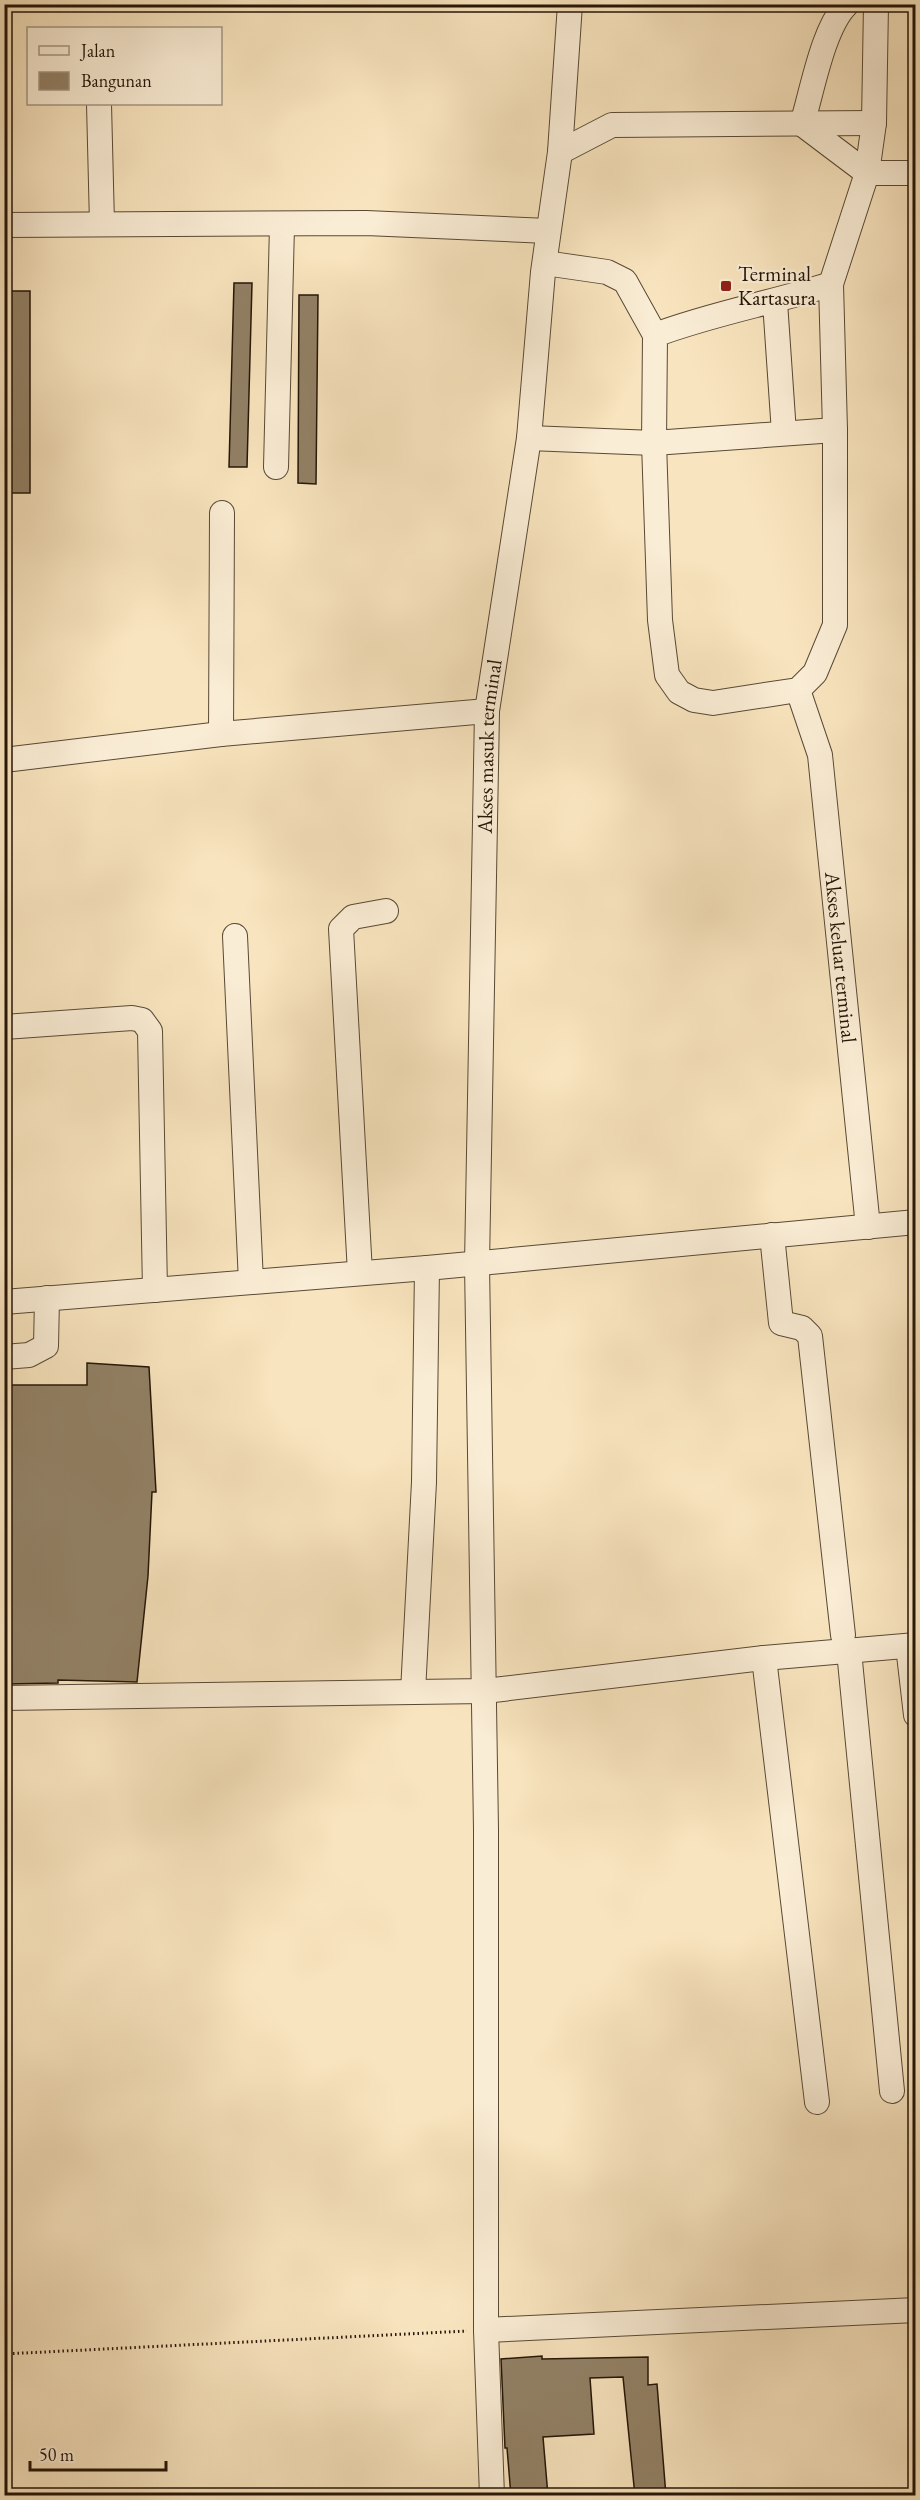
<svg xmlns="http://www.w3.org/2000/svg" width="920" height="2500" viewBox="0 0 920 2500" font-family="'EB Garamond',serif">
	<style>
		.building { fill: #928166; stroke: #241507; stroke-width: 1.5 }
		.lines { fill: none; stroke-linecap: round; stroke-linejoin: round }
		.minor-casing { stroke: #594935; stroke-width: 26 }
		.path { stroke: #241507; stroke-width: 3; stroke-dasharray: 1.5 3; stroke-linecap: butt }
		.minor { stroke: #faedd5; stroke-width: 24 }
		.poi-dot { fill: #8f2418; stroke: #faedd5; stroke-width: 2 }
		.labels { text-anchor: middle; stroke-width: 4.5; stroke-linejoin: round; paint-order: stroke }
		.poi-label { font-size: 21px; fill: #241507; stroke: #faedd5; text-anchor: start }
		.street-label { font-size: 21px; fill: #241507; stroke: #faedd5 }
	</style>
	<rect width="100%" height="100%" fill="#f8e4be"/>
	<filter id="stains"><feTurbulence type="fractalNoise" baseFrequency=".00333" numOctaves="4"/><feColorMatrix values="0 0 0 0 .2 0 0 0 0 .09 0 0 0 0 .02 0 0 0 .5 -.17"/></filter>
	<radialGradient id="worn" r=".72"><stop offset=".6" stop-color="#630" stop-opacity="0"/><stop offset="1" stop-color="#630" stop-opacity=".3"/></radialGradient>
	<g class="building">
		<polygon points="234,283 252,283 247,467 229,467"/>
		<rect x="4" y="291" width="26" height="202"/>
		<polygon points="299,295 318,295 316,484 298,483"/>
		<polygon points="87,1363 149,1367 156,1492 152,1492 148,1576 137,1682 58,1680 58,1683 7,1684 7,1675 4,1675 4,1385 87,1385"/>
		<polygon points="542,2356 542,2359 648,2357 648,2385 657,2384 666,2496 635,2496 623,2377 590,2378 594,2434 543,2437 548,2496 511,2496 507,2448 505,2448 501,2359"/>
	</g>
	<g class="lines">
		<defs>
			<g id="minor">
				<polyline points="99,104 102,224"/>
				<path d="M 802,124 C 812,92 823,27 847,4"/>
				<polyline points="802,124 867,173"/>
				<polyline points="560,152 612,125 874,123"/>
				<polyline points="867,173 916,173"/>
				<polyline points="4,225 366,223 548,231"/>
				<polyline points="545,263 607,272 625,281 655,335"/>
				<path d="M 831,284 C 773,303 713,313 655,335 L 654,443 L 660,620 L 667,675 L 679,692 L 694,700 L 713,703 L 798,690 L 815,673 L 835,625 L 835,430 L 831,284 L 867,173 L 874,123 L 876,4"/>
				<polyline points="775,302 784,433"/>
				<polyline points="529,438 654,443 835,430"/>
				<polyline points="276,467 282,226"/>
				<path id="s1" d="M 798,690 L 820,755 L 868,1227"/>
				<polyline points="221,734 222,513"/>
				<polyline points="4,760 221,734 487,711"/>
				<polyline points="235,936 251,1282"/>
				<polyline points="4,1027 132,1018 142,1020 150,1031 155,1290"/>
				<polyline points="772,1235 781,1323 802,1328 810,1336 843,1635"/>
				<polyline points="360,1273 341,929 353,917 386,911"/>
				<polyline points="4,1302 427,1268 916,1222"/>
				<polyline points="4,1357 29,1355 46,1346 47,1298"/>
				<polyline points="908,1646 916,1715"/>
				<polyline points="849,1651 892,2091"/>
				<polyline points="764,1658 817,2102"/>
				<polyline points="413,1692 424,1482 427,1268"/>
				<polyline points="4,1698 485,1691 764,1658 916,1645"/>
				<polyline points="486,2330 916,2310"/>
				<path id="s2" d="M 492,2496 L 486,2330 L 486,1830 L 477,1264 L 487,711 L 529,438 L 543,272 L 560,152 L 570,4"/>
			</g>
		</defs>
		<use href="#minor" class="minor-casing"/>
		<polyline class="path" points="4,2354 467,2331"/>
		<use href="#minor" class="minor"/>
	</g>
	<rect class="poi-dot" x="720" y="280" width="12" height="12" rx="3"/>
	<g class="labels">
		<g class="poi-label">
			<text x="738" y="281">Terminal<tspan x="738" dy="24">Kartasura</tspan></text>
		</g>
		<g class="street-label">
			<text dy="7" stroke="none"><textPath href="#s2" startOffset="1750">Akses masuk terminal</textPath></text>
			<text dy="7" stroke="none"><textPath href="#s1" startOffset="272">Akses keluar terminal</textPath></text>
		</g>
	</g>
	<rect width="920" height="2500" fill="none" stroke="#f8e4be" stroke-width="24"/>
	<rect x="6" y="6" width="908" height="2488" fill="none" stroke="#241507" stroke-width="3"/>
	<rect x="12" y="12" width="896" height="2476" fill="none" stroke="#241507" stroke-width="1.5"/>
	<rect x="27" y="27" width="195" height="78" fill="#faedd5" stroke="#a49783" stroke-width="1.5"/>
	<rect x="39" y="46" width="30" height="9" fill="#faedd5" stroke="#a49783" stroke-width="1.5"/>
	<text x="81" y="57" font-size="18" fill="#241507">Jalan</text>
	<rect x="39" y="72" width="30" height="18" fill="#928166" stroke="#a49783" stroke-width="1.5"/>
	<text x="81" y="87" font-size="18" fill="#241507">Bangunan</text>
	<path d="M30 2461v9h136v-9" fill="none" stroke="#241507" stroke-width="3"/>
	<text x="39" y="2461" font-size="18" fill="#241507" stroke="#faedd5" stroke-width="4.5" paint-order="stroke">50 m</text>
	<rect width="100%" height="100%" filter="url(#stains)"/>
	<rect width="100%" height="100%" fill="url(#worn)"/>
</svg>
